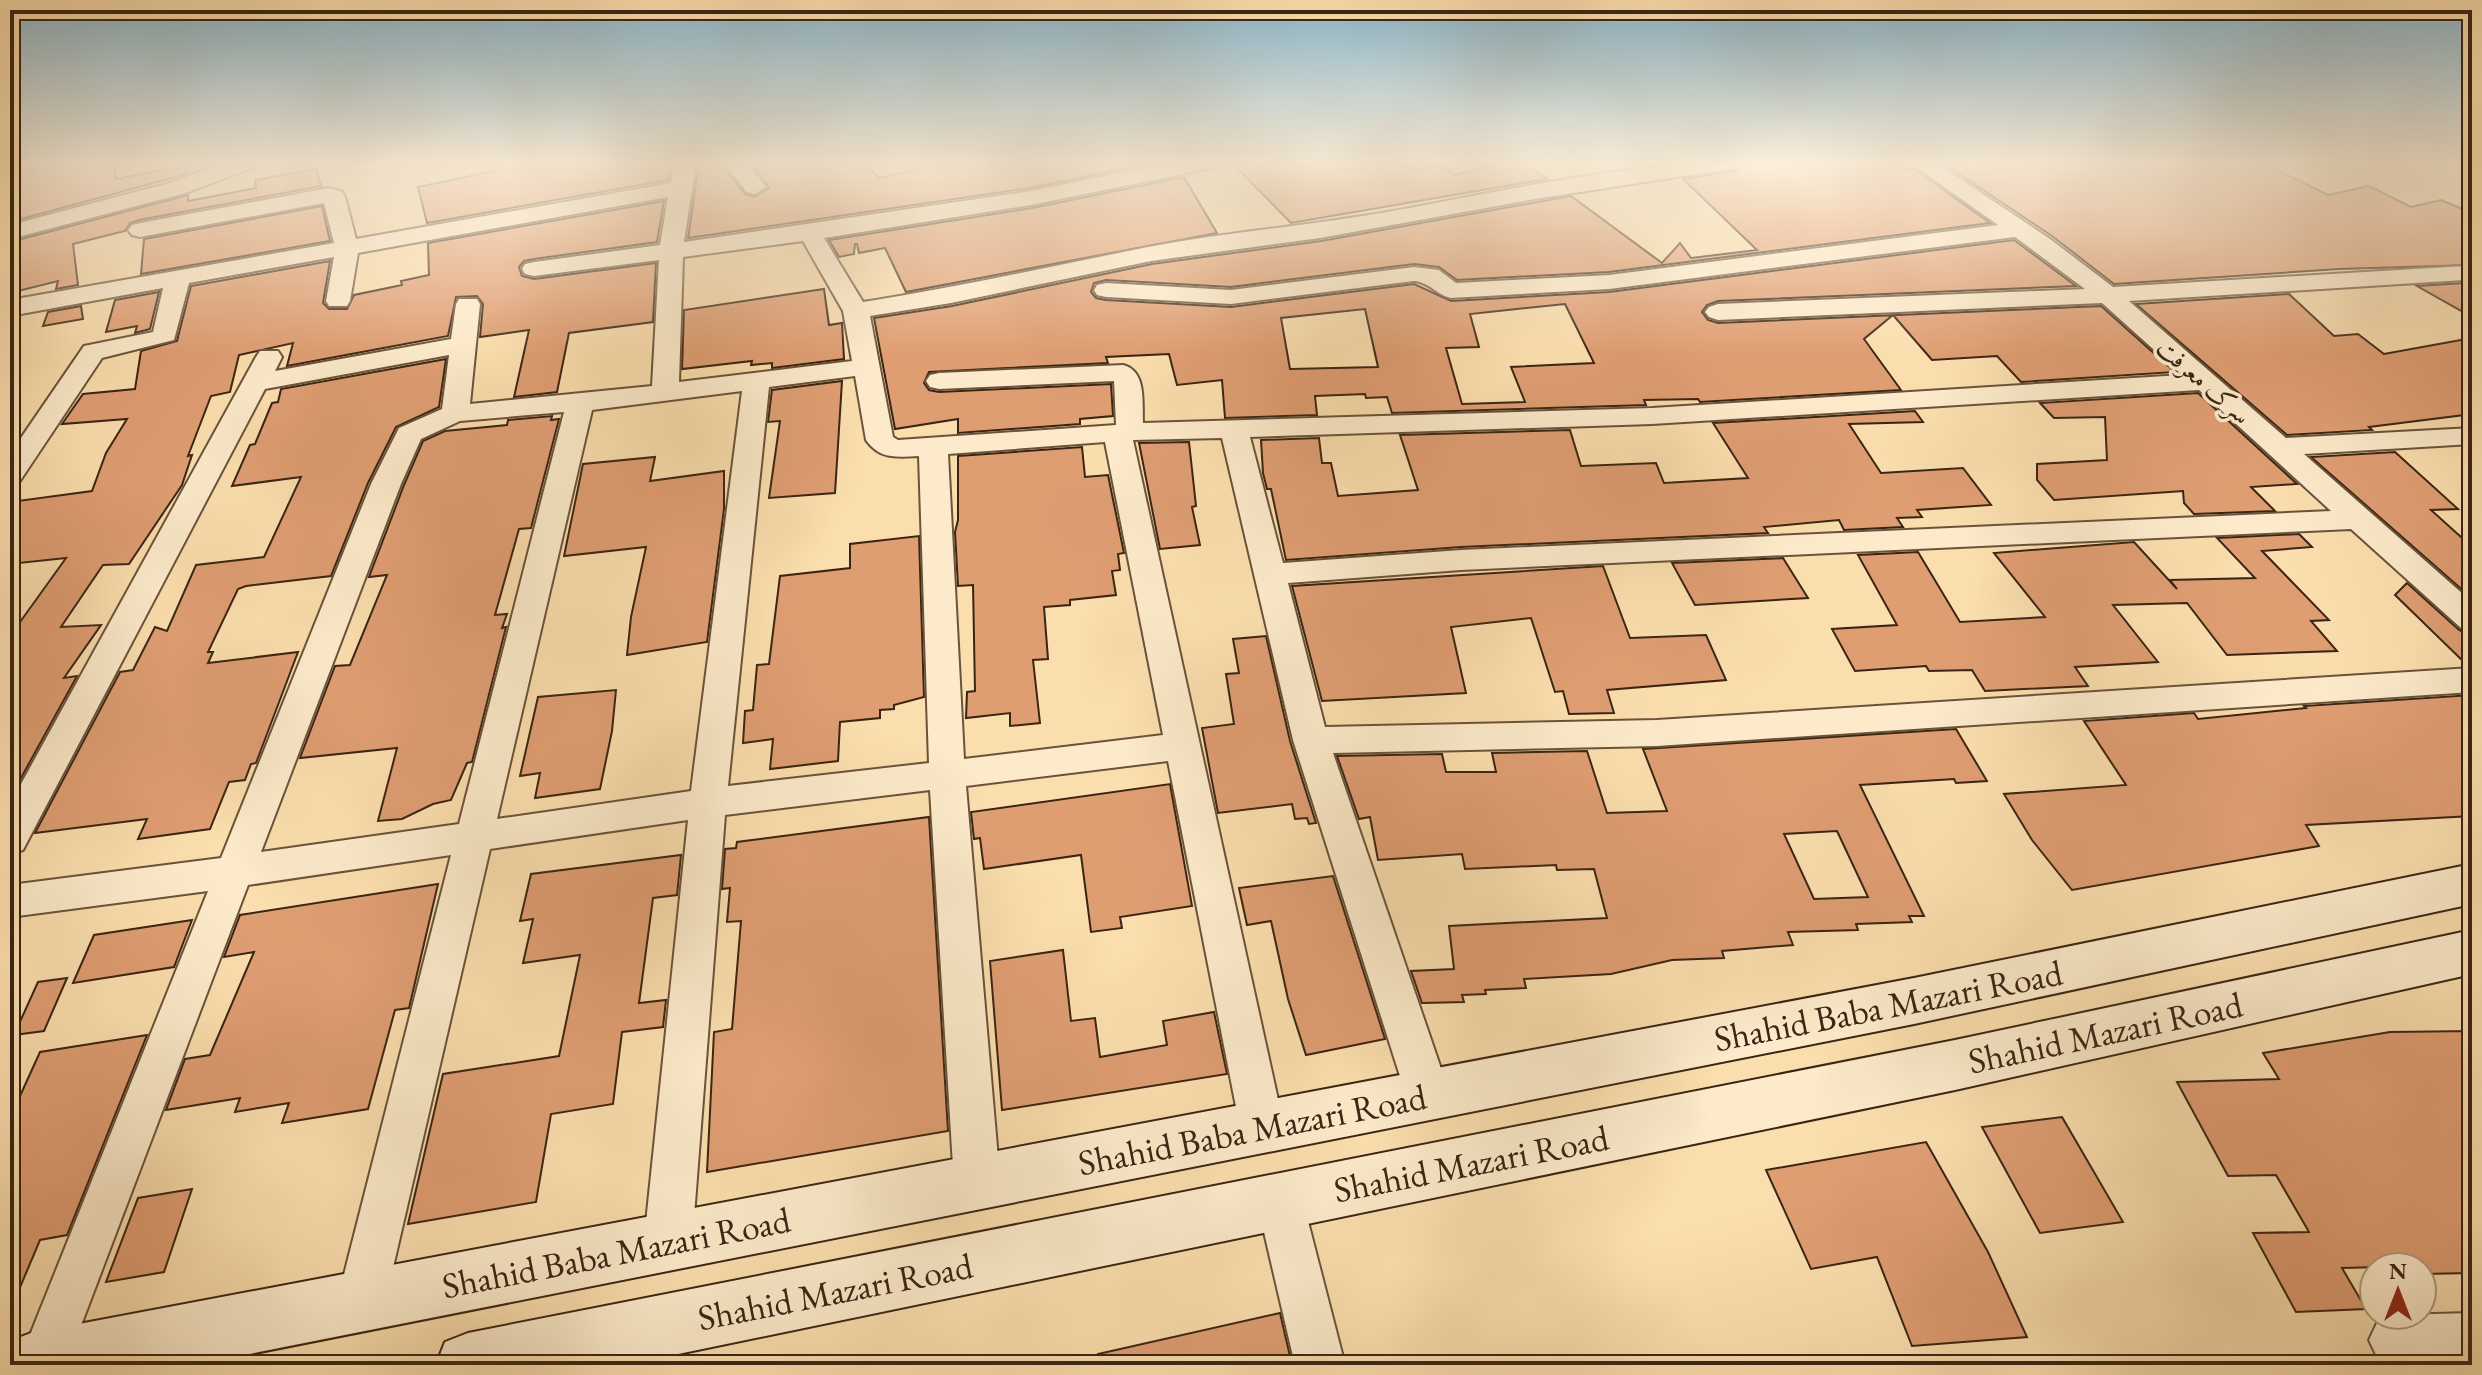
<svg xmlns="http://www.w3.org/2000/svg" width="2482" height="1375" viewBox="0 0 2482 1375" font-family="'EB Garamond',Amiri,serif">
	<style>
		.building { fill: #df9d72; stroke: #3a2514; stroke-width: 2; fill-rule: evenodd }
		.lines { fill: none; stroke-linecap: round; stroke-linejoin: round }
		.street-casing { stroke: #6a533a; stroke-width: 4 }
		.secondary-casing { stroke: #3a2514; stroke-width: 4 }
		.street { fill: #fceaca; fill-rule: evenodd }
		.secondary { fill: #fceaca; fill-rule: evenodd }
		.labels { text-anchor: middle; stroke-width: 7; stroke-linejoin: round; paint-order: stroke }
		.far-street-label { font-size: 26px; fill: #3a2514; stroke: #fceaca }
		.near-street-label { font-size: 36px; fill: #3a2514; stroke: #fceaca }
	</style>
	<rect width="100%" height="100%" fill="#fbdeae"/>
	<filter id="stains"><feTurbulence type="fractalNoise" baseFrequency=".0025" numOctaves="4"/><feColorMatrix values="0 0 0 0 .2 0 0 0 0 .09 0 0 0 0 .02 0 0 0 .5 -.17"/></filter>
	<radialGradient id="worn" r=".72"><stop offset=".6" stop-color="#630" stop-opacity="0"/><stop offset="1" stop-color="#630" stop-opacity=".3"/></radialGradient>
	<g class="building">
		<polygon points="39,162 114,162 116,179 186,165 187,174 10,222 10,174 34,170"/>
		<polygon points="491,162 671,162 668,180 427,223 418,187 494,171"/>
		<polygon points="699,162 720,162 745,194 754,197 769,188 750,162 863,162 879,178 950,162 956,168 988,162 992,169 1034,162 1157,162 1030,188 688,238"/>
		<polygon points="1231,162 1414,162 1414,170 1440,164 1455,175 1506,162 1523,162 1547,179 1291,223"/>
		<path d="M 1749,162 L 1892,162 L 1904,170 L 1913,168 L 1990,223 L 1609,272 L 1457,280 L 1439,267 L 1414,264 L 1231,287 L 1106,280 L 1094,283 L 1091,292 L 1096,298 L 1106,300 L 1231,307 L 1414,284 L 1451,301 L 1609,292 L 2014,240 L 2076,286 L 1718,301 L 1707,305 L 1702,312 L 1708,320 L 1718,323 L 2101,306 L 2175,372 L 2021,382 L 1997,356 L 1932,360 L 1893,315 L 1864,339 L 1901,390 L 1700,402 L 1698,399 L 1644,400 L 1646,405 L 1392,413 L 1387,397 L 1366,398 L 1365,394 L 1315,396 L 1317,415 L 1225,418 L 1222,380 L 1177,385 L 1169,354 L 1106,357 L 1108,363 L 929,372 L 924,383 L 929,390 L 939,392 L 1111,384 L 1113,416 L 1080,419 L 1080,424 L 958,433 L 958,419 L 895,429 L 874,318 L 952,306 L 1152,264 L 1321,241 L 1571,196 L 1662,263 L 1680,243 L 1691,258 L 1757,250 L 1683,179 L 1735,171 ZM 1565,304 L 1594,363 L 1511,367 L 1525,402 L 1462,404 L 1446,348 L 1479,347 L 1470,314 ZM 1365,309 L 1378,367 L 1290,369 L 1281,318 Z"/>
		<polygon points="1959,162 2262,162 2328,195 2369,186 2411,207 2441,200 2472,213 2472,265 2339,269 2114,284 2052,236 1944,164"/>
		<polygon points="316,169 321,186 139,220 130,223 125,231 73,244 78,285 56,289 58,281 10,293 10,242 188,195 188,201 256,188 255,180"/>
		<polygon points="1184,177 1217,233 906,292 885,248 859,253 857,244 855,244 854,254 839,257 829,240 1032,208"/>
		<polygon points="664,201 657,242 534,259 524,261 519,267 522,276 534,279 656,263 653,322 569,333 557,392 514,397 529,330 480,337 483,304 477,296 456,297 448,336 287,366 293,343 239,355 230,392 211,396 188,456 192,455 182,485 129,564 103,565 61,627 101,625 64,678 77,676 10,798 10,636 66,558 10,564 10,502 92,491 106,453 127,419 62,424 83,394 135,389 141,351 177,341 191,286 330,261 323,303 329,309 347,309 354,295 402,285 401,281 429,275 428,243"/>
		<polygon points="322,206 330,241 141,274 144,239"/>
		<polygon points="2464,283 2472,285 2472,317 2417,286"/>
		<polygon points="824,289 829,325 842,323 844,359 772,368 772,363 751,365 752,361 682,369 684,310"/>
		<polygon points="159,292 150,329 135,333 137,326 106,332 115,300"/>
		<polygon points="2289,294 2334,336 2358,334 2384,354 2472,338 2472,414 2369,427 2372,430 2287,435 2136,304"/>
		<polygon points="81,306 83,319 43,326 48,312"/>
		<polygon points="446,359 439,407 396,427 368,483 331,576 246,586 238,589 208,652 213,652 208,663 298,652 256,763 251,764 245,780 229,782 210,829 138,839 147,819 35,833 120,672 133,670 155,627 167,631 196,565 264,557 301,477 232,486 250,445 255,444 272,403 278,402 281,389"/>
		<polygon points="842,381 835,493 769,498 780,421 768,422 772,390"/>
		<polygon points="2198,393 2297,484 2251,487 2275,511 2194,514 2184,503 2183,491 2054,500 2037,480 2037,464 2107,460 2105,417 2054,418 2040,403"/>
		<polygon points="1915,411 1923,422 1849,424 1881,473 1963,468 1991,505 1917,510 1922,517 1897,518 1903,527 1844,530 1839,520 1764,527 1768,533 1461,547 1286,560 1271,489 1267,489 1263,473 1261,440 1319,438 1322,463 1331,463 1338,496 1418,490 1400,435 1570,430 1581,466 1656,463 1664,483 1748,478 1713,423"/>
		<polygon points="552,416 551,420 559,419 531,528 519,529 495,615 507,614 502,628 506,627 472,762 467,763 451,800 433,804 402,819 378,821 397,748 300,758 335,666 350,665 387,575 369,577 404,485 423,441 445,431 507,425 508,420"/>
		<polygon points="1189,442 1196,506 1192,507 1200,545 1160,549 1139,443"/>
		<polygon points="1082,447 1085,477 1108,475 1124,553 1118,554 1120,570 1112,571 1116,595 1070,600 1070,605 1044,607 1048,659 1033,660 1040,723 1010,726 1010,713 966,718 967,692 975,691 973,585 958,586 955,532 958,520 958,456"/>
		<polygon points="2395,452 2458,509 2431,510 2472,547 2472,593 2467,594 2311,457"/>
		<polygon points="655,457 650,481 724,471 724,509 707,642 627,655 631,617 646,547 564,556 583,464"/>
		<polygon points="2299,534 2312,547 2262,551 2329,620 2311,621 2337,651 2227,655 2187,603 2113,605 2158,662 2075,667 2088,686 1985,691 1972,670 1929,671 1926,666 1855,671 1832,629 1897,625 1858,555 1918,552 1960,622 2045,617 1994,553 2134,542 2177,589 2170,580 2255,578 2217,538"/>
		<polygon points="919,536 924,697 894,705 894,709 880,710 880,718 840,722 838,761 770,769 773,739 743,743 745,711 753,710 757,665 769,664 780,576 850,568 850,544"/>
		<polygon points="1783,558 1808,598 1695,605 1672,563"/>
		<polygon points="1603,566 1630,638 1706,635 1726,680 1607,690 1614,713 1569,714 1563,691 1555,692 1531,618 1451,627 1466,693 1322,701 1292,586"/>
		<polygon points="2407,583 2459,630 2472,636 2472,665 2467,665 2395,595"/>
		<polygon points="1266,636 1290,741 1316,823 1309,824 1307,818 1295,819 1292,804 1218,813 1202,728 1234,724 1226,674 1239,673 1233,639"/>
		<polygon points="616,690 612,731 600,789 535,798 540,773 520,776 538,697"/>
		<polygon points="2472,695 2472,816 2306,825 2319,846 2072,890 2032,840 2004,794 2126,785 2084,721 2194,713 2198,719 2306,708 2304,706"/>
		<path d="M 1956,729 L 1987,781 L 1956,783 L 1954,779 L 1860,785 L 1924,916 L 1909,916 L 1912,922 L 1856,924 L 1858,930 L 1788,932 L 1793,945 L 1722,951 L 1724,958 L 1672,960 L 1611,974 L 1524,979 L 1526,988 L 1485,990 L 1486,994 L 1462,995 L 1464,1002 L 1422,1003 L 1411,971 L 1454,969 L 1449,926 L 1607,918 L 1594,869 L 1557,870 L 1556,865 L 1465,869 L 1462,854 L 1378,860 L 1370,817 L 1359,819 L 1337,756 L 1442,754 L 1446,772 L 1496,772 L 1492,753 L 1587,751 L 1607,813 L 1667,811 L 1643,749 ZM 1837,831 L 1868,897 L 1814,899 L 1784,834 Z"/>
		<polygon points="1170,784 1192,906 1120,917 1122,928 1091,932 1081,855 984,869 980,838 974,839 971,812"/>
		<polygon points="929,817 948,1131 707,1172 714,1032 732,1029 741,921 727,922 730,888 722,889 725,849 736,848 737,842"/>
		<polygon points="681,855 677,895 653,898 639,1003 666,1000 663,1027 622,1032 613,1104 551,1114 536,1202 408,1224 443,1074 559,1056 580,955 523,963 533,919 520,921 531,874"/>
		<polygon points="1333,876 1385,1039 1306,1055 1288,999 1271,921 1247,925 1239,888"/>
		<polygon points="438,884 409,1008 395,1010 368,1109 282,1123 289,1103 235,1112 240,1098 166,1110 185,1059 210,1055 254,952 224,957 240,915"/>
		<polygon points="192,920 174,967 73,983 94,935"/>
		<polygon points="1063,950 1071,1021 1095,1018 1100,1057 1167,1045 1163,1021 1214,1012 1227,1074 1002,1110 990,961"/>
		<polygon points="67,978 44,1031 14,1035 38,982"/>
		<polygon points="2472,1031 2472,1273 2422,1274 2422,1266 2342,1268 2366,1309 2296,1312 2253,1233 2309,1232 2276,1175 2228,1176 2177,1082 2279,1079 2263,1053 2390,1032"/>
		<polygon points="147,1035 67,1235 40,1240 10,1311 10,1118 40,1052"/>
		<polygon points="2062,1117 2123,1222 2040,1233 1982,1127"/>
		<polygon points="1926,1142 1988,1252 2027,1337 1912,1346 1877,1257 1811,1269 1766,1170"/>
		<polygon points="192,1189 164,1272 106,1282 138,1198"/>
		<polygon points="1280,1313 1292,1365 1100,1365 1098,1354"/>
	</g>
	<g class="lines">
		<defs>
			<g id="street">
				<polygon points="10,162 36,162 33,167 10,171"/>
				<polygon points="226,162 257,162 254,167 186,193 10,239 10,225 170,183"/>
				<path d="M 674,162 L 696,162 L 684,242 L 1031,191 L 1173,162 L 1223,162 L 1212,168 L 1031,205 L 824,238 L 863,302 C 959,287 1053,266 1148,247 C 1227,232 1308,226 1387,212 C 1505,191 1626,162 1746,162 L 1735,168 L 1535,199 L 1320,238 L 1151,261 L 951,303 L 870,316 L 893,437 L 898,440 L 1116,425 L 1114,381 L 939,389 L 930,387 L 926,381 L 930,375 L 939,373 L 1123,365 C 1147,371 1142,403 1143,423 L 1652,408 L 2182,375 L 2102,303 L 1718,320 L 1709,317 L 1705,312 L 1709,307 L 1718,304 L 2085,289 L 2015,237 L 1609,289 L 1451,298 C 1437,295 1429,282 1414,281 L 1231,304 L 1106,297 L 1097,295 L 1094,290 L 1097,285 L 1106,283 L 1231,290 L 1414,267 L 1439,270 L 1456,283 L 1609,275 L 1998,225 L 1909,162 L 1935,162 L 2050,239 L 2113,287 L 2464,266 L 2472,268 L 2472,282 L 2464,280 L 2129,301 L 2286,438 L 2472,428 L 2472,444 L 2304,454 L 2472,602 L 2472,631 L 2461,628 L 2351,529 L 1461,570 L 1288,583 L 1325,727 L 1657,720 L 2472,668 L 2472,692 L 1657,746 L 1333,753 L 1450,1095 L 1443,1109 L 1428,1115 L 1413,1109 L 1406,1095 L 1293,740 L 1222,438 L 1133,440 L 1284,1127 L 1278,1142 L 1262,1148 L 1246,1142 L 1240,1127 L 1168,761 L 966,786 L 1000,1182 L 993,1198 L 977,1204 L 961,1198 L 954,1182 L 930,790 L 725,815 L 692,1242 L 685,1259 L 668,1265 L 651,1259 L 644,1242 L 688,820 L 490,849 L 385,1302 L 378,1319 L 361,1326 L 344,1319 L 337,1302 L 451,855 L 248,885 L 66,1365 L 18,1365 L 208,891 L 10,917 L 10,885 L 221,858 L 371,484 L 399,428 L 442,409 L 449,355 L 265,389 L 23,850 L 10,854 L 10,804 L 256,357 L 260,351 L 278,351 L 282,357 L 275,371 L 451,339 L 456,304 L 459,299 L 477,299 L 480,304 L 470,404 L 652,386 L 659,260 L 534,276 L 525,274 L 522,269 L 525,264 L 534,262 L 660,245 L 668,197 L 358,253 L 350,301 L 347,306 L 329,306 L 326,301 L 334,257 L 189,283 L 174,340 L 102,358 L 20,481 L 10,484 L 10,454 L 84,346 L 153,332 L 163,288 L 10,316 L 10,300 L 334,243 L 324,203 L 140,237 L 132,235 L 128,230 L 132,225 L 140,223 L 329,188 L 342,192 L 345,197 L 356,239 L 671,183 ZM 803,241 L 843,311 L 852,361 L 679,382 L 683,257 ZM 855,376 L 866,440 C 880,460 897,457 919,456 L 929,763 L 728,786 L 769,387 ZM 2199,390 L 2331,511 L 1461,550 L 1283,563 L 1250,437 L 1652,424 ZM 742,391 L 691,791 L 497,819 L 592,410 ZM 564,412 L 459,824 L 261,852 L 401,484 L 421,439 L 460,421 ZM 1105,442 L 1163,735 L 964,759 L 948,454 Z"/>
				<polygon points="723,162 746,162 766,187 755,194 747,192"/>
				<polygon points="1280,1179 1296,1186 1303,1202 1345,1365 1295,1365 1257,1202 1264,1186"/>
				<polygon points="2472,1313 2472,1363 2394,1365 2377,1357 2369,1340 2377,1323 2394,1315"/>
			</g>
			<g id="secondary">
				<polygon points="2472,864 2472,904 1914,1024 194,1365 10,1365 10,1341 31,1333 1914,978"/>
				<polygon points="2472,930 2472,974 1955,1090 625,1365 436,1365 445,1342 468,1333 1955,1040"/>
			</g>
		</defs>
		<use href="#street" class="street-casing"/>
		<use href="#secondary" class="secondary-casing"/>
		<use href="#street" class="street"/>
		<use href="#secondary" class="secondary"/>
	</g>
	<linearGradient id="sky" x2="0" y2="1"><stop stop-color="#8bb8cd"/><stop offset="0.46" stop-color="#fdf0db"/><stop offset="1" stop-color="#fdf0db" stop-opacity="0"/></linearGradient>
	<rect width="2482" height="355" fill="url(#sky)"/>
	<g class="labels">
		<g class="far-street-label">
			<text transform="translate(2204 381) rotate(41)" y="9">سرک معرفت</text>
		</g>
		<g class="near-street-label">
			<text transform="translate(1888 1005) rotate(-11)" y="13">Shahid Baba Mazari Road</text>
			<text transform="translate(2105 1032) rotate(-12)" y="13">Shahid Mazari Road</text>
			<text transform="translate(1252 1129) rotate(-11)" y="13">Shahid Baba Mazari Road</text>
			<text transform="translate(1471 1163) rotate(-11)" y="13">Shahid Mazari Road</text>
			<text transform="translate(616 1252) rotate(-11)" y="13">Shahid Baba Mazari Road</text>
			<text transform="translate(835 1291) rotate(-11)" y="13">Shahid Mazari Road</text>
		</g>
	</g>
	<rect width="2482" height="1375" fill="none" stroke="#fbdeae" stroke-width="40"/>
	<rect x="12" y="12" width="2458" height="1351" fill="none" stroke="#3a2514" stroke-width="4"/>
	<rect x="20" y="20" width="2442" height="1335" fill="none" stroke="#3a2514" stroke-width="2"/>
	<g transform="translate(2398 1291)"><circle r="38" fill="#fceaca" stroke="#ae9b81" stroke-width="2"/>
	<path d="M0-6L14 30L0 20L-14 30Z" fill="#8f2418"/>
	<text y="-12" font-size="22" font-weight="bold" text-anchor="middle" fill="#3a2514">N</text>
	</g>
	<rect width="100%" height="100%" filter="url(#stains)"/>
	<rect width="100%" height="100%" fill="url(#worn)"/>
</svg>
